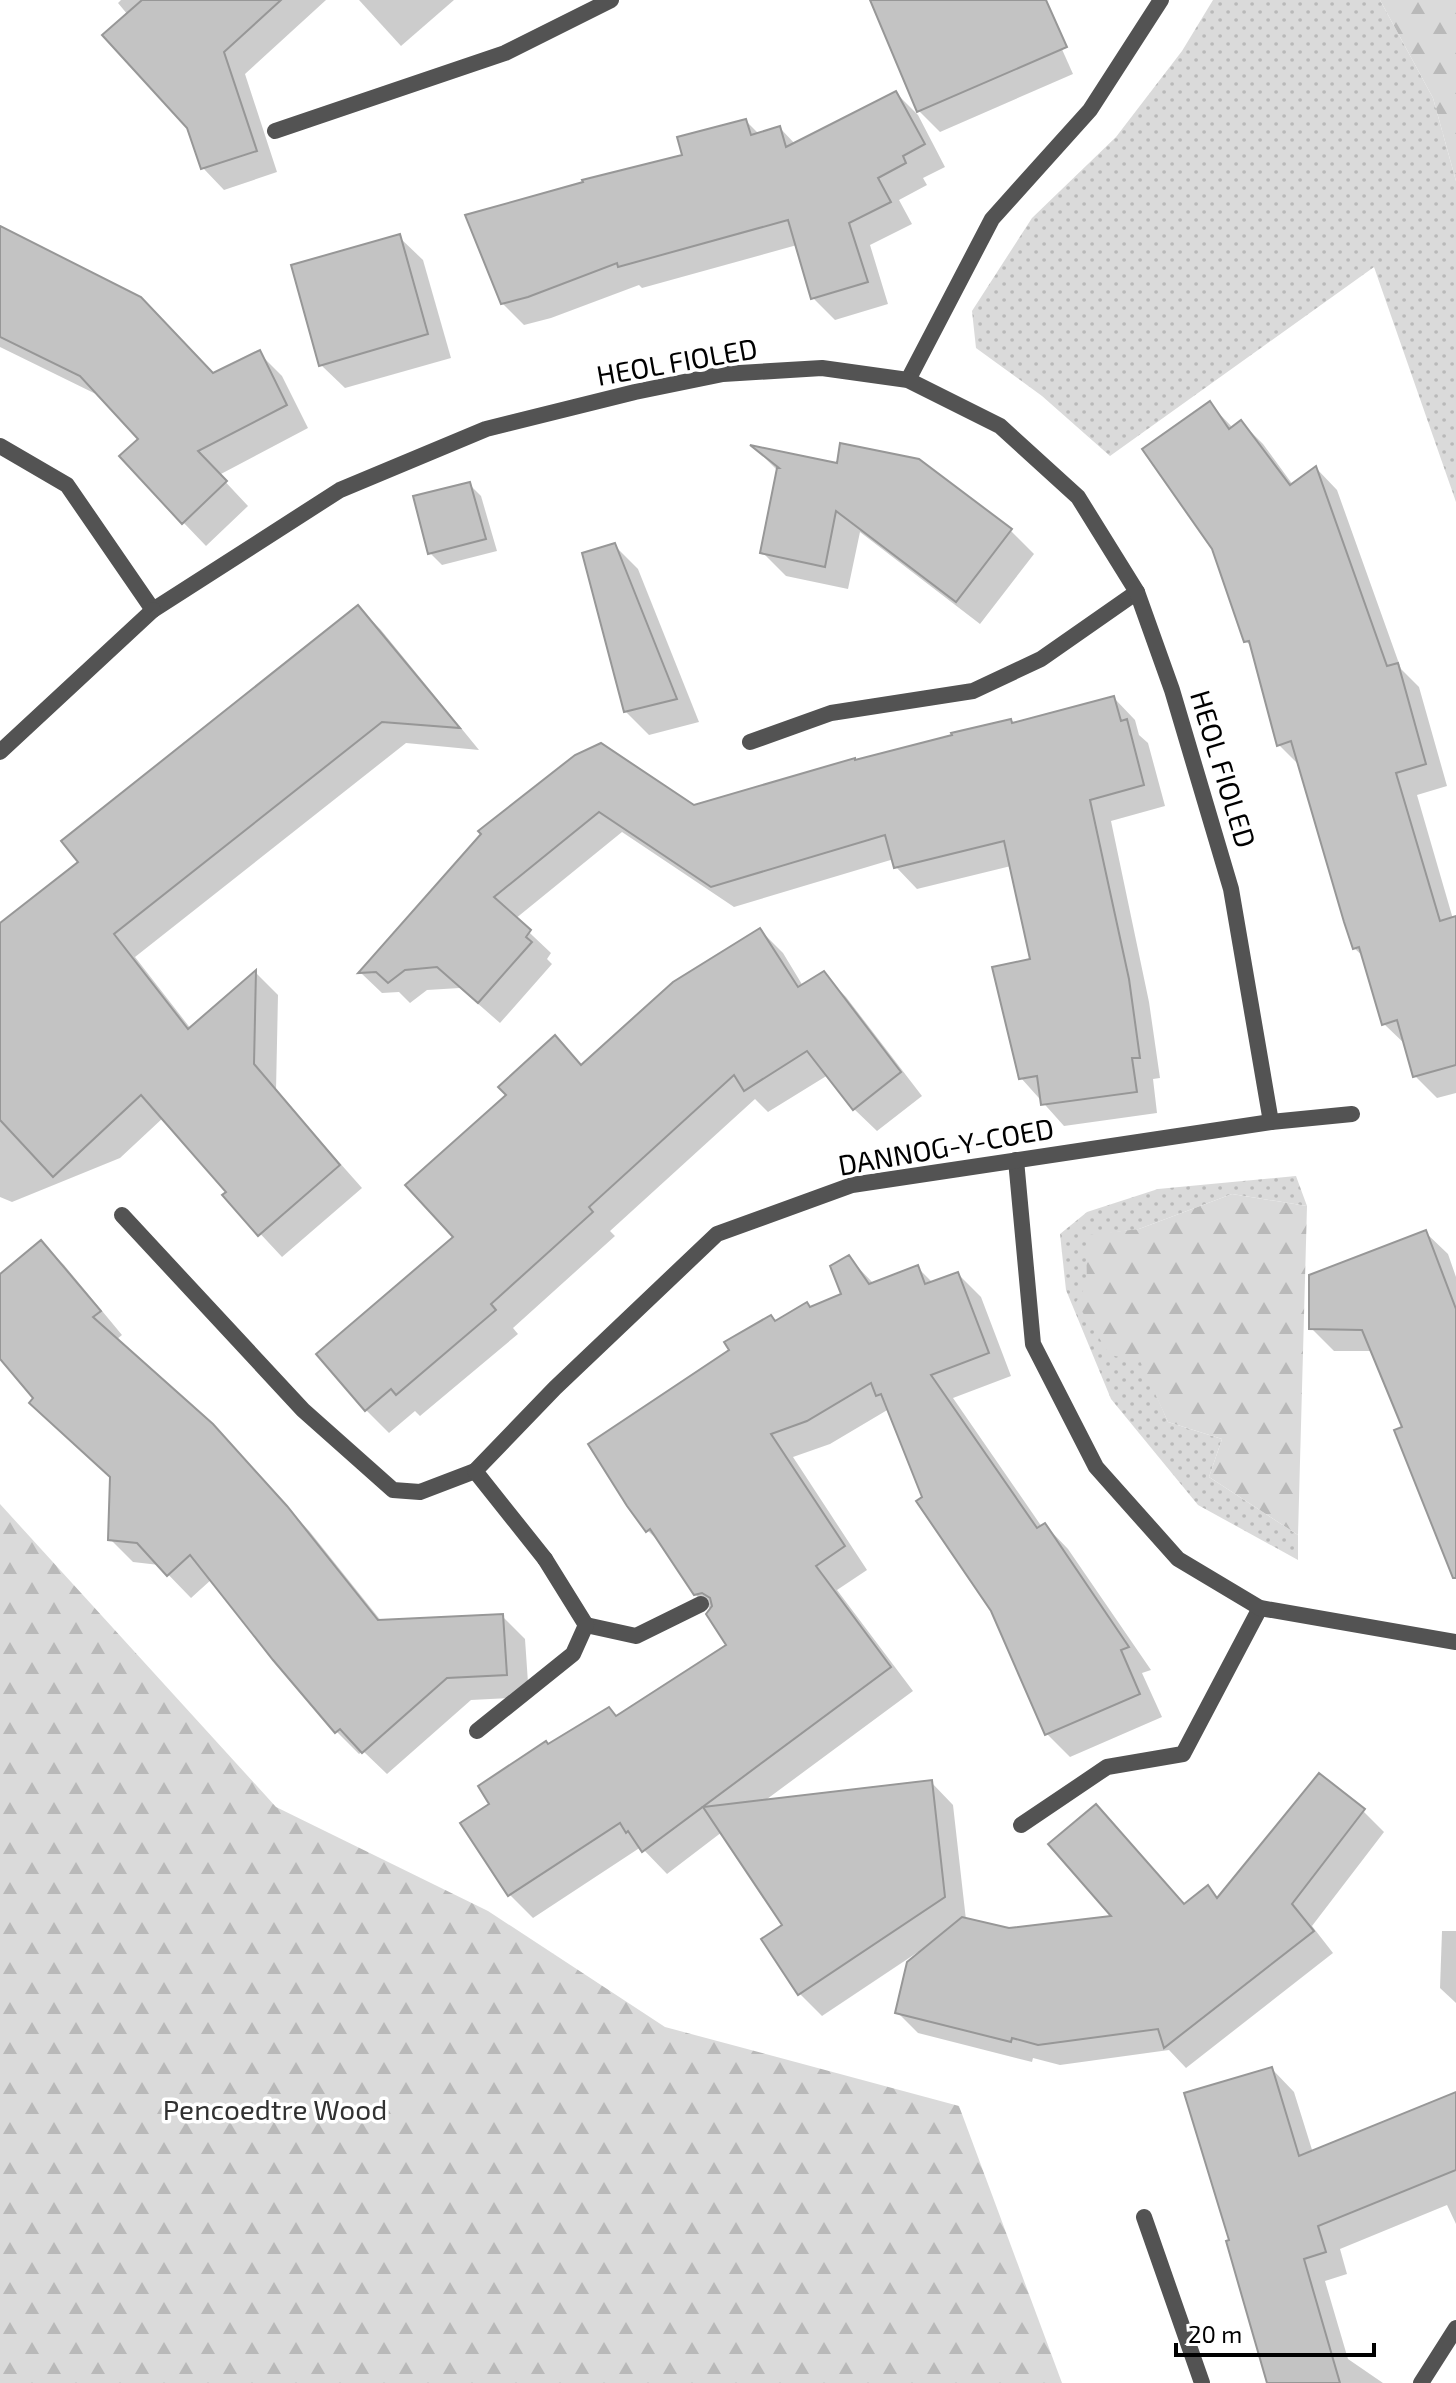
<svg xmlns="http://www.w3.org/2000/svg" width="1456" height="2383" viewBox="0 0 1456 2383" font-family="'Exo 2',sans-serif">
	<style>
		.grass { fill: url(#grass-dots) }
		.forest { fill: url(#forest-firs) }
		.shadow { fill: #0003 }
		.building { fill: #c3c3c3; stroke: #979797; stroke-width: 2 }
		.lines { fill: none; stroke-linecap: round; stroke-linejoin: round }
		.lane { stroke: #535353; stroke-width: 16 }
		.street { stroke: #535353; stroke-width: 16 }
		.labels { text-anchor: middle; stroke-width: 7; stroke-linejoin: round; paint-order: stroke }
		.street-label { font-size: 28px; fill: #000; stroke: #fff }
		.park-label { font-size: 28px; fill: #313131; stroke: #fff }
	</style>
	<defs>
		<pattern id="grass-dots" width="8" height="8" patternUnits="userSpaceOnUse" patternTransform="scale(2)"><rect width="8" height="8" fill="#dadada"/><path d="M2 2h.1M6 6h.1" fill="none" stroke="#b9b9b9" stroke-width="1.8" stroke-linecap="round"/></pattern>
		<pattern id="forest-firs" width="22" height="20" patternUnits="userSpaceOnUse" patternTransform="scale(2)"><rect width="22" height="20" fill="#dadada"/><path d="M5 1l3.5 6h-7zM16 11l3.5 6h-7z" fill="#b9b9b9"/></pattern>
	</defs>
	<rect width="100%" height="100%" fill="#fff"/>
	<g class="grass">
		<polygon points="1213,0 1380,0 1433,98 1456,181 1456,502 1374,267 1110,456 1042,396 976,348 972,311 1032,218 1116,137 1182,51"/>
		<polygon points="1296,1176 1307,1206 1232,1194 1139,1229 1087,1236 1168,1422 1222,1439 1209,1477 1298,1535 1298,1560 1198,1505 1111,1399 1066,1290 1060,1234 1087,1212 1158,1189"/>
	</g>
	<g class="forest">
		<polygon points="1380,0 1456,0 1456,181 1433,98"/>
		<polygon points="1232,1194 1307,1206 1298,1535 1209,1477 1222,1439 1168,1422 1140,1361 1110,1355 1076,1302 1087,1284 1086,1235 1139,1229"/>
		<polygon points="0,1504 276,1807 488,1911 665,2027 959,2106 1062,2383 0,2383"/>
	</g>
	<g class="shadow">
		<polygon points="121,0 326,0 245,74 277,172 224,190 203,168 189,127 128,15 118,3"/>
		<polygon points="359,0 454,0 401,46"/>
		<polygon points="872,0 1040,0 1073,74 940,132 919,111"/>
		<polygon points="896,93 918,115 945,167 923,178 927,185 899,200 912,224 870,245 888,304 835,320 813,298 797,245 642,288 639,285 551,318 524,325 502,303 684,156 746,121 759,134 780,128 796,145"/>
		<polygon points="0,231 213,375 259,353 282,376 308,428 219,475 248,506 206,546 183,522 141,439 102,397 0,347"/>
		<polygon points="399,237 423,260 451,358 345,388 321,365"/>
		<polygon points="1210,404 1233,428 1241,422 1263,444 1293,485 1316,468 1337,490 1401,669 1419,687 1447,786 1417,795 1453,919 1456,918 1456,1093 1437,1098 1415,1076 1407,1046 1384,1024 1365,958 1354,948 1301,767 1279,745 1253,648 1246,641"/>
		<polygon points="842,446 915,458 1011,531 1034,554 980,624 860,532 848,589 786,576 762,552 778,471 756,449 838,465"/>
		<polygon points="469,484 481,496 497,551 442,565 430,553"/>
		<polygon points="614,545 638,569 699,722 649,735 625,711"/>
		<polygon points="358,607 381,630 479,750 406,743 135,957 191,1029 256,973 278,995 276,1091 362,1188 282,1257 225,1196 229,1193 164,1117 120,1158 12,1202 0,1197 0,925 81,862"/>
		<polygon points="1114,698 1135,720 1139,735 1148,743 1165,806 1111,821 1149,1002 1160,1078 1153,1079 1157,1113 1064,1126 1021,1078 1033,960 1011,866 917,889 896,867 894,859 734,907 622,832 515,919 551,953 547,959 552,964 500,1023 460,988 427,990 410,1003 399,992 382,993 361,973 576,756 693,807"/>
		<polygon points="760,930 783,953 803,986 823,974 846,997 922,1096 877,1131 854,1109 828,1075 768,1112 755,1099 610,1231 615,1236 513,1328 518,1334 420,1416 415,1411 389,1433 366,1410 456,1238 508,1095 555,1038 583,1067"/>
		<polygon points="1425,1232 1448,1254 1456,1277 1456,1549 1373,1351 1334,1351 1311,1328"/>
		<polygon points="41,1243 64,1265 122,1335 116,1340 235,1450 310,1532 382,1622 502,1616 525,1639 529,1697 471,1700 387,1774 363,1751 359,1754 336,1731 212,1579 191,1598 159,1565 133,1562 110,1539 112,1478 35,1398 0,1356 0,1276"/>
		<polygon points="849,1258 874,1284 917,1267 933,1283 958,1274 981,1297 1011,1376 953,1398 1042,1527 1045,1525 1068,1549 1151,1670 1142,1673 1162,1717 1070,1757 1047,1734 993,1610 924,1498 889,1409 830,1444 793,1457 867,1570 837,1590 913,1691 763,1802 931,1782 953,1805 966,1920 1009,1930 1115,1918 1096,1806 1185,1906 1208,1888 1219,1899 1363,1811 1384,1832 1312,1926 1333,1953 1186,2068 1169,2050 1060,2065 1033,2058 1032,2062 918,2033 897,2012 920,1954 918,1952 822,2016 800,1994 764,1940 785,1926 722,1832 667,1874 641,1847 533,1918 510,1895 492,1804 617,1718 729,1646 711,1610 695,1594 665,1547 648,1531 629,1505 776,1323 844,1296"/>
		<polygon points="1442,1931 1456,1931 1456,2003 1440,1988"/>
		<polygon points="1272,2069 1294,2092 1313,2153 1456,2093 1456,2224 1447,2205 1340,2249 1347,2274 1325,2281 1348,2359 1383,2383 1269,2383"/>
	</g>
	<g class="building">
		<polygon points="142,0 281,0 224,52 257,151 201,169 187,128 102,35"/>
		<polygon points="870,0 1046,0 1067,47 917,112"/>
		<polygon points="896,91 925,144 903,156 906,163 878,178 891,202 849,223 868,282 811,299 788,220 618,267 617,263 528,297 501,304 465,215 583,182 582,180 682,155 677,137 746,119 751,135 780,126 786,147"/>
		<polygon points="0,226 141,297 213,373 260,350 287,405 198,451 227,481 182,524 119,456 138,439 80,376 0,337"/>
		<polygon points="400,234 428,334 319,366 291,265"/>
		<polygon points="1210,401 1229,429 1241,420 1290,485 1316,466 1387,666 1398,663 1426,764 1396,773 1440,921 1456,916 1456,1065 1413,1077 1397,1020 1382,1025 1359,947 1353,949 1344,922 1291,741 1277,746 1249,641 1244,642 1212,549 1142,449"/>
		<polygon points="840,443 919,459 1012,529 956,602 836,511 825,567 760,553 777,468 779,468 750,445 837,463"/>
		<polygon points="470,482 486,539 428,554 413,496"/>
		<polygon points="615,543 677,699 624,712 582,553"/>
		<polygon points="358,605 460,728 382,722 114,934 188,1029 256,970 254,1064 340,1165 258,1236 222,1195 226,1192 141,1095 53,1177 0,1120 0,923 78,862 61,841"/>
		<polygon points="1114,696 1121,721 1127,719 1144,785 1090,800 1129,979 1140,1058 1132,1058 1137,1092 1041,1105 1037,1076 1019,1079 992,967 1030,959 1004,841 894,868 885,835 711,887 599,812 494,897 531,930 526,937 532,942 478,1003 437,967 405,970 388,983 376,972 358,973 481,834 478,831 575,755 601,743 694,805 855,758 855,760 952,735 951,733 1011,719 1012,723"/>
		<polygon points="760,928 798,987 824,971 901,1072 853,1110 807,1051 744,1091 734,1075 589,1207 593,1212 491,1304 496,1310 396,1395 391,1389 365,1411 316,1354 453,1237 405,1185 506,1095 498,1087 555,1035 581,1065 673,982"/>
		<polygon points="1426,1230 1456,1309 1456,1578 1453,1578 1394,1430 1402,1427 1362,1330 1309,1329 1309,1275"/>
		<polygon points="41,1240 101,1311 93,1317 213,1424 287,1506 378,1620 503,1614 507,1675 447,1678 362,1753 340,1729 335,1733 273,1660 190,1555 167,1576 137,1543 108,1540 110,1477 29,1403 33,1398 0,1359 0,1274"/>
		<polygon points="849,1255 869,1284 918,1265 925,1284 958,1272 989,1353 931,1375 1037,1528 1045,1523 1129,1647 1121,1650 1140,1694 1045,1735 991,1611 916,1501 922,1497 881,1394 876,1396 871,1383 807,1421 771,1434 845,1546 816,1566 891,1667 642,1852 628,1831 626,1833 620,1823 508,1896 460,1823 489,1804 478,1786 546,1741 548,1744 609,1707 616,1716 726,1645 706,1614 712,1606 710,1598 702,1593 694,1595 650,1529 646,1532 627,1506 588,1444 729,1350 724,1342 771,1315 775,1321 807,1302 810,1307 841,1294 830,1266"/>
		<polygon points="1319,1773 1365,1809 1292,1904 1314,1931 1164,2048 1158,2029 1038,2045 1012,2038 1011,2042 895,2013 907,1962 962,1917 1009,1928 1111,1916 1048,1844 1096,1804 1184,1904 1208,1885 1217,1898"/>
		<polygon points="932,1780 945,1897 798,1995 761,1939 782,1925 703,1807"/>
		<polygon points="1272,2067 1299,2156 1456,2092 1456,2170 1318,2226 1326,2252 1304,2259 1340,2383 1267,2383 1226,2241 1229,2240 1184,2093"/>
	</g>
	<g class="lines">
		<g class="lane">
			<polyline points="275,131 505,53 611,0"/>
			<polyline points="750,742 831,713 973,691 1041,659 1137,592"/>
			<polyline points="122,1215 303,1410 393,1490 420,1492 475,1471"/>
			<polyline points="586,1625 636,1636 701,1604"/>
			<polyline points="477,1731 573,1654 586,1625 545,1559"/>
			<polyline points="1021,1825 1107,1767 1183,1754 1260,1608"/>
		</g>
		<g class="street">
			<polyline points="908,380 992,219 1090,110 1161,0"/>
			<polyline points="0,446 67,485 153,610 340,490 486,429 635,392 723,374 822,368 908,380 1000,426 1078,497 1137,592 1172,690 1231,889 1271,1122"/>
			<polyline points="0,752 153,610"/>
			<polyline points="1016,1160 1033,1344 1096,1467 1178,1559 1260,1608 1456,1642"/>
			<polyline points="545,1559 475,1471 555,1388 717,1234 852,1185 1271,1122 1352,1114"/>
			<polyline points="1144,2217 1202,2383"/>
			<polyline points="1421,2383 1456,2328"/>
		</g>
	</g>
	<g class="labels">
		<g class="street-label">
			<text transform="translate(677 362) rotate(-10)" y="10">HEOL FIOLED</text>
			<text transform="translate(1223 769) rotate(73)" y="10">HEOL FIOLED</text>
			<text transform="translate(946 1147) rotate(-10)" y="10">DANNOG-Y-COED</text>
		</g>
		<g class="park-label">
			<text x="275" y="2120">Pencoedtre Wood</text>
		</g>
	</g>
	<path d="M1176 2343v12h198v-12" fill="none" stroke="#000000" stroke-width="4"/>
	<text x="1188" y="2343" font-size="24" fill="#000000" stroke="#ffffff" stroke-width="6" paint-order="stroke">20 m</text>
</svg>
